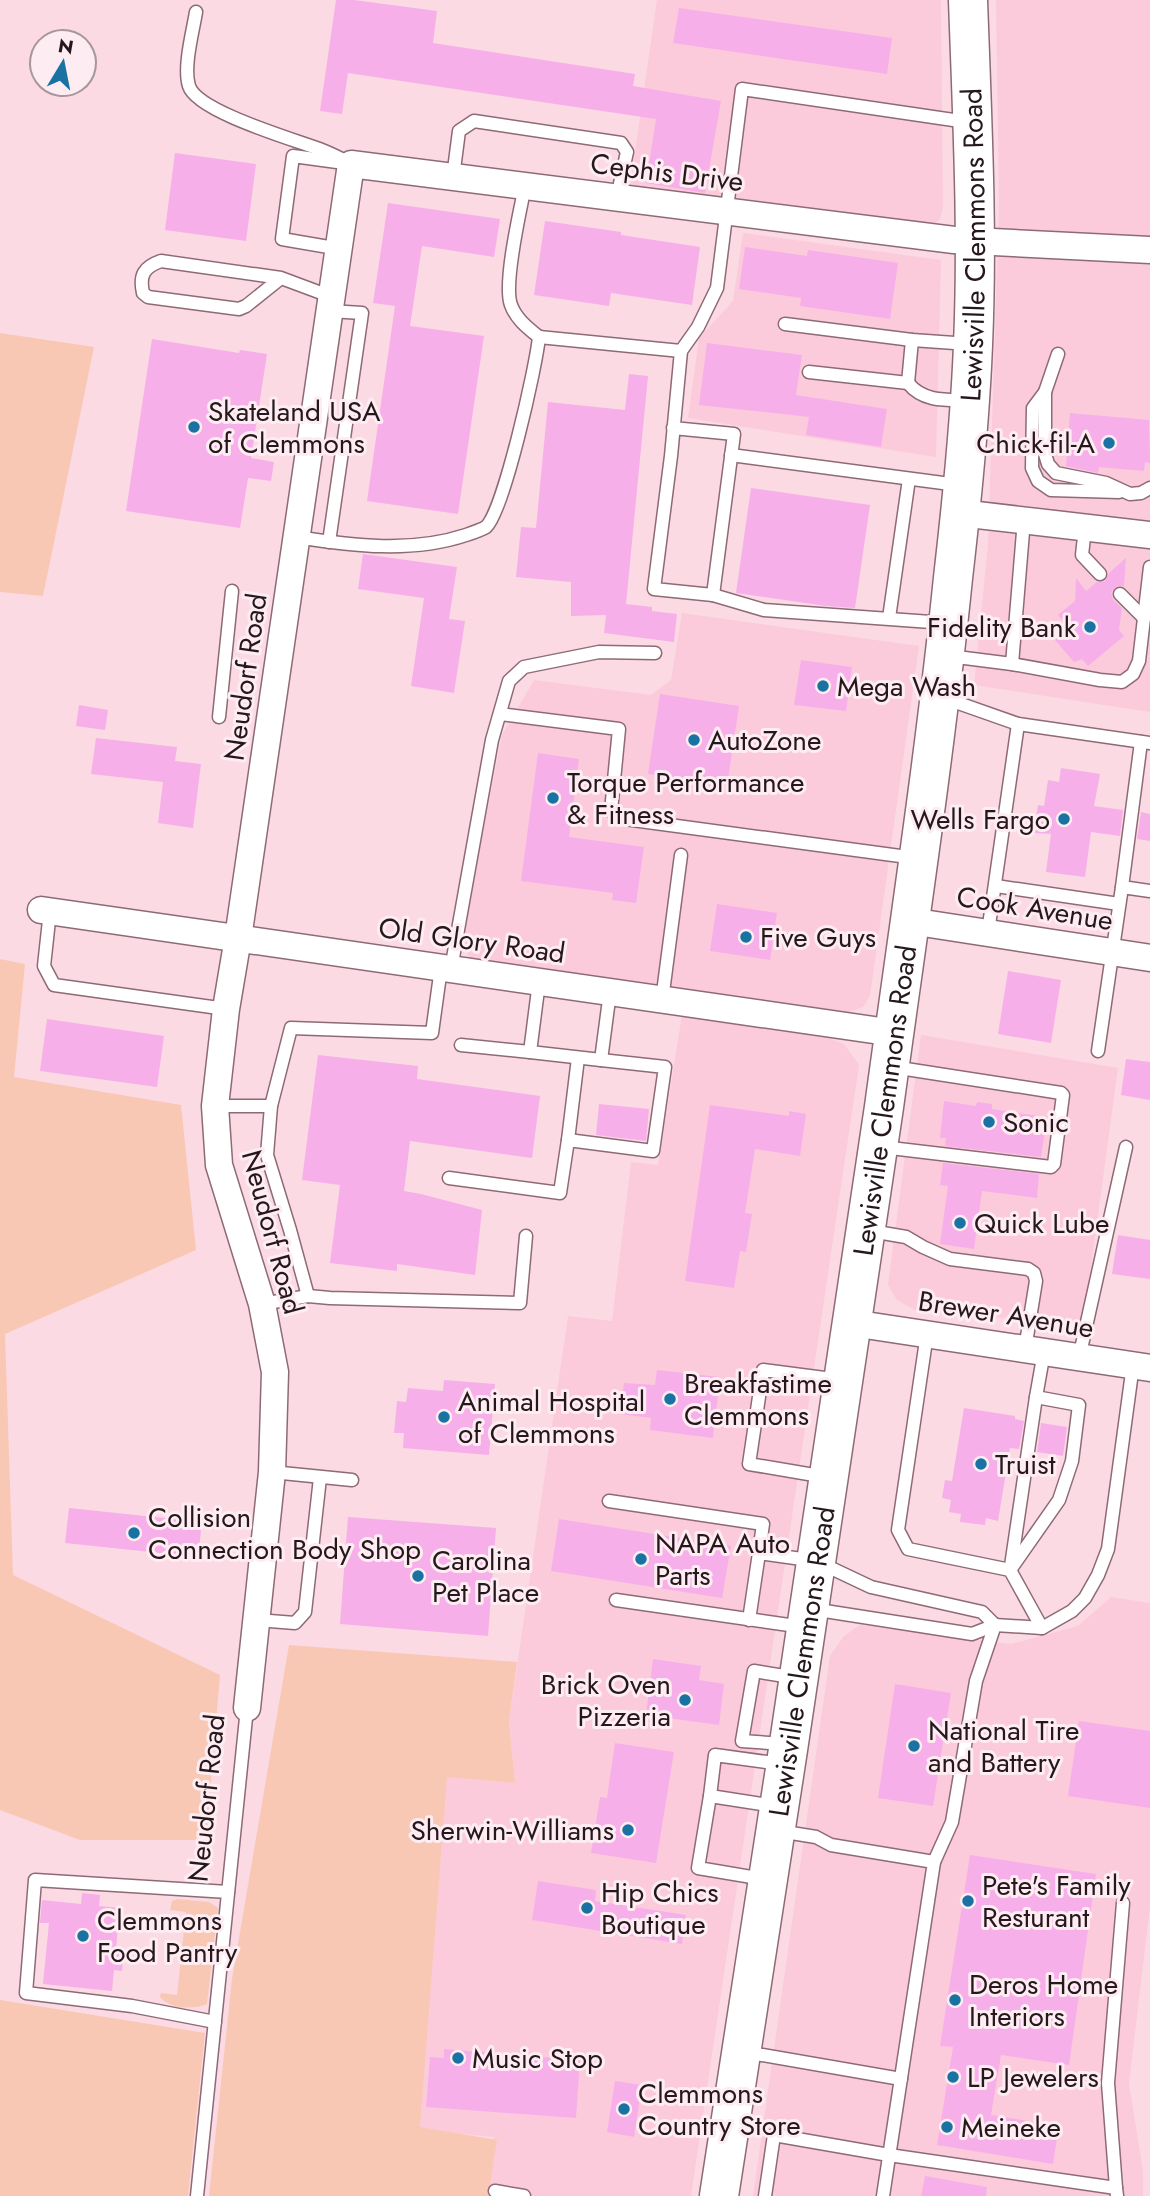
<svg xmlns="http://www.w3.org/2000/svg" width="1150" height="2196" viewBox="0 0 1150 2196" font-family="Jost,sans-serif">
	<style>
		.built { fill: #fbcbdb }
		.green { fill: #f9c8b4 }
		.building { fill: #f7afea }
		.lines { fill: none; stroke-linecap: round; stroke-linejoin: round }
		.lane-casing { stroke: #8d6a76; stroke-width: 15 }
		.street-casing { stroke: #8d6a76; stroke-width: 29 }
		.primary-casing { stroke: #8d6a76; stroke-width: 41 }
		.lane { stroke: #fff; stroke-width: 12 }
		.street { stroke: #fff; stroke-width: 26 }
		.primary { stroke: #fff; stroke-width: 38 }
		.poi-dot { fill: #1a72a2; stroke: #fdecf1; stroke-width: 2.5 }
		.labels { text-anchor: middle; stroke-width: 6; stroke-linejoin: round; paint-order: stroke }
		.street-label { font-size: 28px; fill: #25171c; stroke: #fdecf1 }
		.poi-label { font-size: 28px; fill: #25171c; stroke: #fdecf1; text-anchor: start }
	</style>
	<rect width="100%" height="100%" fill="#fbdae4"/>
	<g class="built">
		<polygon points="657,0 941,0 943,207 940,219 933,225 630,187"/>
		<polygon points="996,0 1150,0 1150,712 974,685 988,544 999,206"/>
		<polygon points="743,233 941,260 936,457 688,418 699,338 733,301"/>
		<polygon points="682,613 919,646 870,996 863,1007 849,1012 837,1011 641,983 471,963 462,939 502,735 534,680 651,695 671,680"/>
		<polygon points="682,1015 824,1036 844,1044 859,1065 691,2196 484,2196 494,2137 420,2130 443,1776 515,1783 509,1721 568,1316 612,1321 631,1162 658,1165"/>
		<polygon points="921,1035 1118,1068 1083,1325 915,1310 897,1300 888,1285"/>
		<polygon points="1111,1597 1150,1603 1150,1907 1129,2083 1143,2171 1143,2196 753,2196 830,1656 844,1636 860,1625 1011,1644 1078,1626"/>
	</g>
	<g class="green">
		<polygon points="0,333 94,347 43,596 0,592"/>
		<polygon points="0,959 25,964 14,1077 181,1105 196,1250 5,1334 13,1575 220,1675 206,1840 80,1840 0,1810"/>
		<polygon points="289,1645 517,1662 509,1721 515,1783 447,1777 420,2127 497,2140 488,2196 209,2196 232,1979"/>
		<path d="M 177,1899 L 209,1902 L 218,1908 L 207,2004 C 193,2010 170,2009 160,1997 L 161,1993 L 177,1995 L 186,1912 L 170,1910 L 172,1901 Z"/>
		<polygon points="0,2000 205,2033 188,2196 0,2196"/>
	</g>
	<g class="building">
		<polygon points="336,0 354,0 437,11 433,43 635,74 633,86 721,101 705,193 646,183 656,119 348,73 342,114 320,111"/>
		<polygon points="679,8 892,38 887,74 673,43"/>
		<polygon points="175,153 256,164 246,241 165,230"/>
		<polygon points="388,203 500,219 494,257 422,246 410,326 484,336 458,514 367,501 395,306 373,303"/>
		<polygon points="545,221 621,232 621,235 700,247 692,305 611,293 609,306 534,295"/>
		<polygon points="745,247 807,256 808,250 898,263 890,319 800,306 801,298 739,289"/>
		<polygon points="152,339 239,353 240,350 267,354 251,458 274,462 271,481 248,478 240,528 126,511"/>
		<polygon points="707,343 802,355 796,395 887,409 881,447 806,435 809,417 699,405"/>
		<polygon points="629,374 648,376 626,604 652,607 652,611 677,614 674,642 604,633 606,615 571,616 571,582 516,577 521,527 536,528 548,402 625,410"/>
		<polygon points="1070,413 1149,420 1150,463 1145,462 1144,471 1099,467 1098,473 1066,466"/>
		<polygon points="751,488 870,505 855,608 826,606 736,593"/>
		<polygon points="363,554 457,567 449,619 465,621 454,693 411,686 424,598 358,589"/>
		<polygon points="1126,558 1124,586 1117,586 1111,592 1113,600 1122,608 1119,630 1124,636 1088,666 1082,659 1074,662 1054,639 1058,637 1055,634 1066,624 1058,615 1075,601 1076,578 1086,591 1097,582 1105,581 1109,573"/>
		<polygon points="801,660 852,667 846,711 794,705"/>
		<polygon points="660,694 739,706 727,786 648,774"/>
		<polygon points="79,705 108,710 105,730 76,726"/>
		<polygon points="96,738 177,747 175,761 201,764 193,828 158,823 163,782 91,774"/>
		<polygon points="538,753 579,759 569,837 644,847 636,903 612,900 613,893 521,881"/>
		<polygon points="1061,768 1100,774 1094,806 1123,810 1120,836 1091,832 1085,877 1046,872 1051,834 1034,833 1038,805 1044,806 1048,780 1059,782"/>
		<polygon points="1141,812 1150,814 1150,841 1137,839"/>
		<polygon points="717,904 777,913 770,960 710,951"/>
		<polygon points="1008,971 1061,980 1051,1043 998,1034"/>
		<polygon points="47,1019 164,1036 157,1087 40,1071"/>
		<polygon points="318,1055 418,1066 417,1079 540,1096 532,1158 410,1141 404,1191 421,1194 482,1210 475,1275 397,1264 397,1271 330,1263 340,1185 302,1180"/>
		<polygon points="1126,1059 1150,1062 1150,1100 1121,1095"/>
		<polygon points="944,1101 976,1106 977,1102 992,1104 992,1109 1038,1116 1036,1129 1045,1130 1041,1157 945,1146 946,1138 940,1138"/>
		<polygon points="599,1104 649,1109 646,1141 596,1135"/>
		<polygon points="710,1105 789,1116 789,1111 806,1114 800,1156 755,1149 745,1213 752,1214 746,1252 740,1251 734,1288 685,1281"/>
		<polygon points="943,1163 1039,1174 1037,1198 982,1191 974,1249 940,1244 948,1186 940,1185"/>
		<polygon points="1118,1235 1150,1240 1150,1279 1112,1274"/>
		<polygon points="657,1370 720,1377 713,1438 650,1430 651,1418 620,1414 624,1383 655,1385"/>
		<polygon points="444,1380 495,1384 489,1455 403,1448 404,1433 394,1433 397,1401 406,1402 408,1388 443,1391"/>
		<polygon points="964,1408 1015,1416 1015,1419 1024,1421 1019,1449 1010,1448 998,1521 986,1518 985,1525 960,1522 961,1514 949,1512 951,1500 942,1498 945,1480 952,1481"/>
		<polygon points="1041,1423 1067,1427 1063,1456 1037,1452"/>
		<polygon points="69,1508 202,1522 198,1557 65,1543"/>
		<polygon points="348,1517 496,1528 488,1636 340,1624"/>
		<polygon points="559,1519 731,1546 722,1598 551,1571"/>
		<polygon points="653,1659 701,1666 699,1680 724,1684 719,1725 646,1715"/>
		<polygon points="895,1684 951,1693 933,1806 878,1798"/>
		<polygon points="1079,1721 1150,1731 1150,1808 1068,1796"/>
		<polygon points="615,1743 674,1752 656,1863 591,1853 600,1797 607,1798"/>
		<polygon points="970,1855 1096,1874 1069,2065 1001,2055 991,2115 1059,2126 1053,2164 937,2145 953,2047 940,2046"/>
		<polygon points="538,1881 596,1890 595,1901 686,1915 682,1944 532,1920"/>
		<polygon points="82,1893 100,1895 99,1906 120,1908 116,1948 124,1949 122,1971 114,1970 112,1991 43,1984 49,1923 40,1923 42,1900 81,1904"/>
		<polygon points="444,2049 580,2060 576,2118 426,2107 430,2057 444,2058"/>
		<polygon points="615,2081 642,2085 634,2137 607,2132"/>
		<polygon points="925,2176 987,2187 986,2196 921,2196"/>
	</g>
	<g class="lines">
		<defs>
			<g id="lane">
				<path d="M 196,12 C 193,31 183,67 189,86 C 197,112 296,140 322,150 C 332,154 342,159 351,164"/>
				<polyline points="337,162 293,156 282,239 340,249"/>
				<polyline points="453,177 459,131 474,121 621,143 627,152 617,197"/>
				<path d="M 281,278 L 246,306 L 239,309 L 148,297 L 143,293 C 139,275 144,267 161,261 L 281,278 L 332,297"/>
				<polyline points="785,324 912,340 969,344"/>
				<polyline points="539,337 681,351"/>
				<path d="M 912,340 L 908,383 C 923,402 946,400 967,400"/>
				<polyline points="1058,354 1045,392 1045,454 1048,464 1056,473 1106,483 1130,494 1141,493 1150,488"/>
				<polyline points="809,372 908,383"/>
				<polyline points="1045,392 1033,408 1032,468 1038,481 1051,490 1119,492"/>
				<polyline points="673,428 734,434 713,595 654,589 671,456 681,351 698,327 717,288 742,89 967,122"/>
				<polyline points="731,455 958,485"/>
				<polyline points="1085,528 1082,555 1100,574"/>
				<path d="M 297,537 C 353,546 412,553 466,535 C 472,533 481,530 486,527 C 504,510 536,367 539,337 C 528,328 516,319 511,305 C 503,284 520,211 525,186"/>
				<polyline points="329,542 362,313 330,311"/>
				<polyline points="1120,594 1144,618"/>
				<polyline points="713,595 764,610 945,623"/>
				<polyline points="889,618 909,479"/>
				<polyline points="949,656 1012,664 1100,680 1122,682 1133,674 1139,661 1150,567"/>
				<polyline points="1012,664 1024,520"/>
				<polyline points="944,698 1018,724 1150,743"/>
				<polyline points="500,714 619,729 611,811 625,819 915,858"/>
				<polyline points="219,717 232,591"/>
				<polyline points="996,886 1119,904"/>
				<polyline points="1122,887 1141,742"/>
				<polyline points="50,911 44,966 54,985 226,1009"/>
				<polyline points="988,932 1018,724"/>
				<polyline points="451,969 492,740 509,681 524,667 599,652 655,653"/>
				<polyline points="539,982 530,1052 601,1060 610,992"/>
				<polyline points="662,1000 681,855"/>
				<polyline points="461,1045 530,1052"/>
				<polyline points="1098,1051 1122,887 1150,891"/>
				<polyline points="215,1106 271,1106"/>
				<polyline points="568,1140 578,1058"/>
				<polyline points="882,1147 1051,1167 1054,1164 1063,1095 1061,1093 893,1067"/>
				<polyline points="449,1178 560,1193 568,1140 653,1151 665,1067 601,1060"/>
				<polyline points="871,1231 906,1237 923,1247 950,1259 1028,1269 1034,1273 1036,1281 1025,1349"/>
				<polyline points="308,1296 290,1230 267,1155 271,1106 291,1028 432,1033 441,968"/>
				<polyline points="262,1304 308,1296 330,1298 520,1303 526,1236"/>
				<polyline points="927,1334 898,1530 908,1549 1010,1570 1042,1628"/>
				<polyline points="1079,1358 1126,1147"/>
				<polyline points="272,1472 352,1480"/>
				<polyline points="826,1477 749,1464 763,1370 840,1380"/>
				<polyline points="609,1501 763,1524 759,1553"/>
				<polyline points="1011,1566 1036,1397"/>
				<polyline points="1010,1570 1059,1500 1072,1461 1079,1405 1036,1397 1044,1352"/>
				<polyline points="616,1600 803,1627"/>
				<polyline points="812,1609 972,1634 995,1625 1042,1628 1072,1611 1085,1598 1098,1575 1108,1549 1133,1365"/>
				<polyline points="257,1620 295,1623 305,1612 320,1478"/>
				<polyline points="749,1620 759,1553 816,1561 871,1587 982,1612 995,1625"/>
				<polyline points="784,1744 742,1741 754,1671 797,1678"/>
				<polyline points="710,1796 698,1868 764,1879"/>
				<polyline points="775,1806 710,1796 715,1755 781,1764"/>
				<polyline points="779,1831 816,1837 831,1845 934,1862 883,2196"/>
				<polyline points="934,1862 952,1822 976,1681 995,1625"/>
				<polyline points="215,2022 132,2006 26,1993 35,1880 228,1892"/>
				<polyline points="745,2052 901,2079"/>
				<polyline points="1116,2188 1108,2083 1123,1903"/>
				<polyline points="495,2191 524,2196"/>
				<polyline points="197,2196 247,1708"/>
				<polyline points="765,2196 774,2135 889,2155 1116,2188 1117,2196"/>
			</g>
			<g id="street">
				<polyline points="960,513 1150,535"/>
				<polyline points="41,910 894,1033"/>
				<polyline points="910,921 1150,958"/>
				<polyline points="852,1323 1150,1368"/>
				<polyline points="247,1708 272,1472 275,1372 262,1304 219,1165 215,1106 226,1009 238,938 351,164 954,240 1150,250"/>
			</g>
			<g id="primary">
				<path id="s1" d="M 719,2196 C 775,1833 832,1471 884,1107 C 908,931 935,755 953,578 C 962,500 970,422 973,345 C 978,230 972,115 968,0"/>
			</g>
		</defs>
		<use href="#lane" class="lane-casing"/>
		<use href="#street" class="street-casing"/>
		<use href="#primary" class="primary-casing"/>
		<use href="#lane" class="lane"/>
		<use href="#street" class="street"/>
		<use href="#primary" class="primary"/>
	</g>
	<g class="poi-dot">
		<circle cx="194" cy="427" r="7"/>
		<circle cx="1109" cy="443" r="7"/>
		<circle cx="1090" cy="627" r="7"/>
		<circle cx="823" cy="686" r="7"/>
		<circle cx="694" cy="740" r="7"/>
		<circle cx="553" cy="798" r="7"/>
		<circle cx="1064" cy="819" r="7"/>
		<circle cx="746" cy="937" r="7"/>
		<circle cx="989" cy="1122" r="7"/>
		<circle cx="960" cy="1223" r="7"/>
		<circle cx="670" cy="1399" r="7"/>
		<circle cx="444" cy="1417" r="7"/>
		<circle cx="981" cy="1464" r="7"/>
		<circle cx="134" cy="1533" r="7"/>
		<circle cx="641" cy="1559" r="7"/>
		<circle cx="418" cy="1576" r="7"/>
		<circle cx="685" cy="1700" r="7"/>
		<circle cx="914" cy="1746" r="7"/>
		<circle cx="628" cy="1830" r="7"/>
		<circle cx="968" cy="1901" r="7"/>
		<circle cx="587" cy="1908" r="7"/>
		<circle cx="83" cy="1936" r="7"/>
		<circle cx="955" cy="2000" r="7"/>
		<circle cx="458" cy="2058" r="7"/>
		<circle cx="953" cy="2077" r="7"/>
		<circle cx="624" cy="2109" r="7"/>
		<circle cx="947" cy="2127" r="7"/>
	</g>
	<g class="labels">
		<g class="street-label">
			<text transform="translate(667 172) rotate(7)" y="10">Cephis Drive</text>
			<text dy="10" stroke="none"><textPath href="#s1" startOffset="1969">Lewisville Clemmons Road</textPath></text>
			<text transform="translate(245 677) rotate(-82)" y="10">Neudorf Road</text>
			<text transform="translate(1035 908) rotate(9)" y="10">Cook Avenue</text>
			<text transform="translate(472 940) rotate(8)" y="10">Old Glory Road</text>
			<text dy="10" stroke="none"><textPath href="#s1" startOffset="1108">Lewisville Clemmons Road</textPath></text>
			<text transform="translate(273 1232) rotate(75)" y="10">Neudorf Road</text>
			<text transform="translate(1006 1314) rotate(9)" y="10">Brewer Avenue</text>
			<text dy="10" stroke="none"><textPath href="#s1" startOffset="541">Lewisville Clemmons Road</textPath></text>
			<text transform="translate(206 1798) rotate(-84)" y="10">Neudorf Road</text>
		</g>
		<g class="poi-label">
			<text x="208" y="421">Skateland USA<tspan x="208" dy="32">of Clemmons</tspan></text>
			<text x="1095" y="453" text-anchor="end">Chick-fil-A</text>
			<text x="1076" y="637" text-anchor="end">Fidelity Bank</text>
			<text x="837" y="696">Mega Wash</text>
			<text x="708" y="750">AutoZone</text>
			<text x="567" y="792">Torque Performance<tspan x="567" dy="32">&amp; Fitness</tspan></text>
			<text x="1050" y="829" text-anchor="end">Wells Fargo</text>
			<text x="760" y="947">Five Guys</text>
			<text x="1003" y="1132">Sonic</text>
			<text x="974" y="1233">Quick Lube</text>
			<text x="684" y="1393">Breakfastime<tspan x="684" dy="32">Clemmons</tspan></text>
			<text x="458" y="1411">Animal Hospital<tspan x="458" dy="32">of Clemmons</tspan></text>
			<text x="995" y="1474">Truist</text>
			<text x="148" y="1527">Collision<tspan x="148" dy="32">Connection Body Shop</tspan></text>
			<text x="655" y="1553">NAPA Auto<tspan x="655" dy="32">Parts</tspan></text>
			<text x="432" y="1570">Carolina<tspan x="432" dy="32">Pet Place</tspan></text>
			<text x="671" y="1694" text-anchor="end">Brick Oven<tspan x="671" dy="32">Pizzeria</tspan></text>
			<text x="928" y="1740">National Tire<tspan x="928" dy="32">and Battery</tspan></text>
			<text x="614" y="1840" text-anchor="end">Sherwin-Williams</text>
			<text x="982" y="1895">Pete's Family<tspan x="982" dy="32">Resturant</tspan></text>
			<text x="601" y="1902">Hip Chics<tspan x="601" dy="32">Boutique</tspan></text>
			<text x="97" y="1930">Clemmons<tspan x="97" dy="32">Food Pantry</tspan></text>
			<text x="969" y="1994">Deros Home<tspan x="969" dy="32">Interiors</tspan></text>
			<text x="472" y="2068">Music Stop</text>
			<text x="967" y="2087">LP Jewelers</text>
			<text x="638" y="2103">Clemmons<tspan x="638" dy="32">Country Store</tspan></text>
			<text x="961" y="2137">Meineke</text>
		</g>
	</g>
	<g transform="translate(63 63) rotate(10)"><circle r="33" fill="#fdecf1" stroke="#a7979c" stroke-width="2"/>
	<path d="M0-5L12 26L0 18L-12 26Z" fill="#1a72a2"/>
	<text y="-10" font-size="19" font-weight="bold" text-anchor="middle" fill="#25171c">N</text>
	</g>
</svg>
